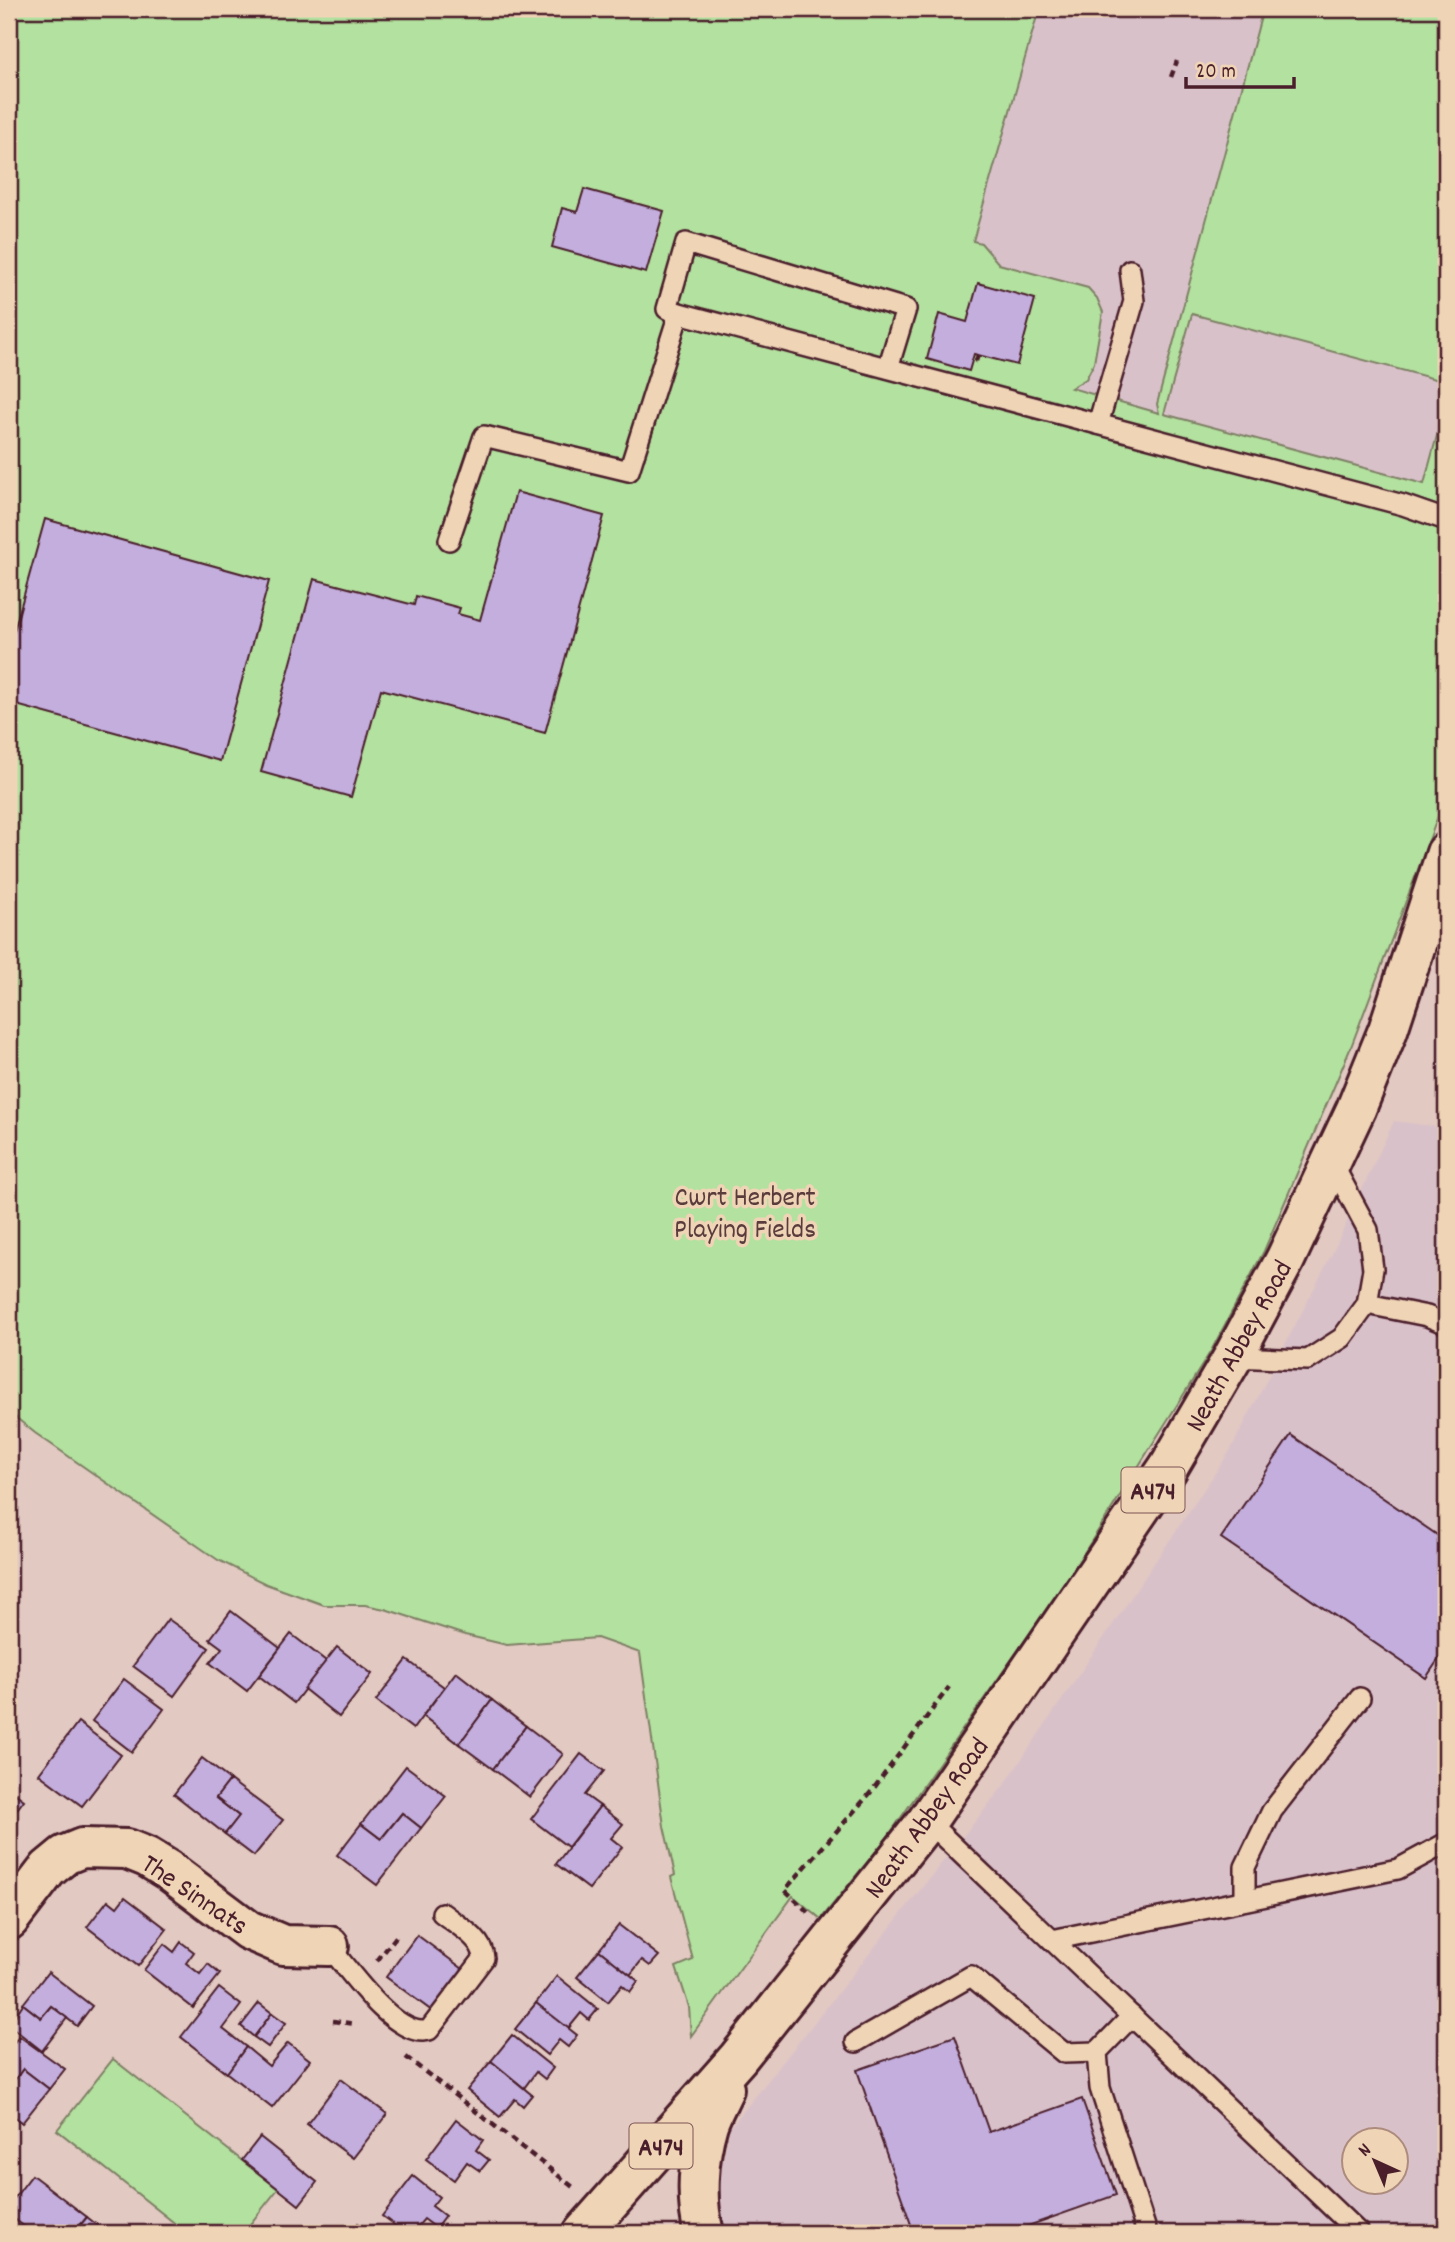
<svg xmlns="http://www.w3.org/2000/svg" width="1455" height="2242" viewBox="0 0 1455 2242" font-family="Dekko,sans-serif">
	<style>
		.built { fill: #d9c1ca; fill-rule: evenodd }
		.green { fill: #b3e19f; stroke: #7e8065; stroke-width: 2 }
		.building { fill: #c3aedd; stroke: #4a1f2b; stroke-width: 2 }
		.lines { fill: none; stroke-linecap: round; stroke-linejoin: round }
		.lane-casing { stroke: #4a1f2b; stroke-width: 24 }
		.street-casing { stroke: #4a1f2b; stroke-width: 44 }
		.primary-casing { stroke: #4a1f2b; stroke-width: 44 }
		.path { stroke: #4a1f2b; stroke-width: 4.5; stroke-dasharray: 7 5; stroke-linecap: butt }
		.lane { stroke: #efd4b6; stroke-width: 19 }
		.street { stroke: #efd4b6; stroke-width: 38 }
		.primary { stroke: #efd4b6; stroke-width: 38 }
		.labels { text-anchor: middle; stroke-width: 7; stroke-linejoin: round; paint-order: stroke }
		.shield { fill: #efd4b6; stroke: #7c5555; stroke-width: 2 }
		.shield-label { font-size: 26px; font-weight: bold; fill: #4a1f2b }
		.park-label { font-size: 28px; fill: #5a3c3c; stroke: #efd4b6 }
		.street-label { font-size: 28px; fill: #4a1f2b; stroke: #efd4b6 }
	</style>
	<rect width="100%" height="100%" fill="#e2c9c2"/>
	<filter id="ink" filterUnits="userSpaceOnUse"><feTurbulence type="fractalNoise" baseFrequency=".0143" numOctaves="2"/><feDisplacementMap in="SourceGraphic" scale="14" xChannelSelector="R" yChannelSelector="G"/><feConvolveMatrix kernelMatrix="1 2 1 2 8 2 1 2 1" color-interpolation-filters="sRGB"/></filter>
	<g filter="url(#ink)">
		<g class="built">
			<polygon points="1039,9 1446,9 1446,490 1070,388 1088,288 999,264 981,243 973,241"/>
			<path d="M 1394,1121 L 1446,1128 L 1446,2233 L 722,2233 L 714,2204 L 730,2128 L 1005,1784 L 1230,1451 L 1333,1252 ZM 1354,2140 L 1396,2140 L 1396,2182 L 1354,2182 Z"/>
		</g>
		<g class="green">
			<polygon points="9,9 1039,9 973,241 981,243 999,264 1088,288 1097,298 1103,312 1094,363 1086,379 1071,388 1159,413 1157,404 1263,9 1446,9 1446,382 1192,314 1164,414 1424,484 1446,402 1446,795 1351,1047 1264,1251 1211,1351 1067,1580 886,1839 821,1919 793,1896 691,2036 689,2007 676,1967 693,1960 671,1877 675,1875 664,1826 640,1653 597,1638 507,1645 465,1635 385,1609 365,1605 324,1605 266,1584 218,1560 35,1433 9,1412"/>
			<polygon points="113,2059 278,2189 243,2233 187,2233 57,2130"/>
		</g>
		<g class="building">
			<polygon points="584,189 664,211 646,273 552,247 562,208 577,212"/>
			<polygon points="978,283 1035,299 1017,365 974,354 969,371 927,359 939,314 967,322"/>
			<polygon points="516,492 604,516 545,733 381,689 351,797 261,772 314,579 414,605 416,596 460,608 458,614 480,620"/>
			<polygon points="45,519 269,581 220,761 9,703 9,649"/>
			<polygon points="1291,1435 1446,1541 1446,1648 1426,1678 1221,1538"/>
			<polygon points="231,1611 280,1648 247,1691 210,1663 222,1648 210,1639"/>
			<polygon points="168,1619 209,1648 174,1696 133,1666"/>
			<polygon points="291,1634 326,1661 294,1703 259,1676"/>
			<polygon points="337,1647 372,1674 339,1717 304,1689"/>
			<polygon points="407,1660 444,1687 413,1729 376,1701"/>
			<polygon points="456,1672 492,1700 459,1744 423,1716"/>
			<polygon points="124,1679 164,1709 132,1752 92,1721"/>
			<polygon points="492,1700 526,1726 493,1769 459,1744"/>
			<polygon points="78,1722 121,1755 82,1806 39,1774"/>
			<polygon points="526,1726 563,1754 530,1797 493,1769"/>
			<polygon points="581,1754 604,1771 585,1795 600,1806 568,1847 531,1819"/>
			<polygon points="202,1758 230,1780 216,1798 239,1816 225,1834 174,1794"/>
			<polygon points="406,1766 446,1796 421,1828 402,1813 381,1839 361,1824"/>
			<polygon points="230,1780 283,1820 254,1856 225,1834 239,1816 216,1798"/>
			<polygon points="9,1789 24,1800 12,1816 18,1821 9,1834"/>
			<polygon points="600,1806 623,1824 611,1838 622,1847 589,1889 556,1864"/>
			<polygon points="402,1813 421,1828 377,1885 337,1855 361,1824 381,1839"/>
			<polygon points="125,1897 167,1929 138,1966 87,1927 108,1900 117,1907"/>
			<polygon points="619,1925 659,1956 650,1966 642,1960 630,1975 599,1950"/>
			<polygon points="417,1935 463,1969 432,2011 386,1977"/>
			<polygon points="181,1942 194,1952 186,1963 200,1974 208,1964 220,1974 193,2008 144,1970 164,1944 174,1952"/>
			<polygon points="599,1950 638,1981 630,1992 622,1985 608,2002 577,1977"/>
			<polygon points="48,1972 92,2006 77,2026 51,2006 41,2018 23,2004"/>
			<polygon points="557,1976 598,2009 589,2020 581,2013 568,2029 536,2003"/>
			<polygon points="219,1988 241,2005 223,2029 246,2047 227,2073 181,2037"/>
			<polygon points="259,2003 272,2013 254,2037 241,2026"/>
			<polygon points="536,2003 577,2035 568,2047 559,2040 547,2055 515,2029"/>
			<polygon points="23,2004 41,2018 51,2006 67,2018 42,2051 9,2025"/>
			<polygon points="272,2013 286,2023 268,2047 254,2037"/>
			<polygon points="512,2035 553,2068 545,2079 536,2072 524,2088 491,2061"/>
			<polygon points="19,2036 65,2069 49,2089 23,2069 14,2081 9,2078 9,2049"/>
			<polygon points="955,2036 989,2132 1082,2099 1116,2195 1008,2233 914,2233 857,2070"/>
			<polygon points="288,2043 310,2060 272,2108 227,2073 246,2047 269,2066"/>
			<polygon points="491,2061 532,2095 523,2106 515,2099 500,2117 467,2090"/>
			<polygon points="23,2069 49,2089 22,2123 9,2112 9,2078 14,2081"/>
			<polygon points="341,2079 387,2114 353,2158 307,2124"/>
			<polygon points="456,2119 483,2140 476,2150 489,2160 480,2171 467,2162 454,2180 426,2159"/>
			<polygon points="260,2137 317,2182 299,2205 242,2160"/>
			<polygon points="32,2175 87,2217 74,2233 33,2233 9,2215 9,2205"/>
			<polygon points="413,2176 439,2197 432,2206 445,2216 436,2228 424,2219 412,2233 405,2233 382,2216"/>
			<polygon points="87,2217 107,2233 74,2233"/>
			<polygon points="358,2223 373,2233 350,2233"/>
		</g>
		<g class="lines">
			<defs>
				<g id="lane">
					<polyline points="679,313 667,309 686,243 906,309 888,368"/>
					<polyline points="1098,424 1134,301 1130,270"/>
					<polyline points="449,540 484,436 629,471 679,313 1403,505 1446,520"/>
					<polyline points="1367,1304 1427,1316 1446,1324"/>
					<polyline points="1233,1357 1308,1360 1342,1338 1367,1304 1373,1269 1368,1230 1332,1163"/>
					<polyline points="927,1821 1359,2233"/>
					<polyline points="1245,1900 1245,1867 1272,1811 1360,1698"/>
					<polyline points="1052,1940 1398,1869 1446,1843"/>
					<path d="M 329,1946 C 348,1969 397,2040 429,2030 L 484,1958 C 483,1938 457,1925 442,1913"/>
					<polyline points="1132,2016 1097,2052 1100,2088 1147,2233"/>
					<polyline points="856,2042 971,1976 1064,2053 1097,2052"/>
				</g>
				<polyline id="street" points="9,1920 48,1869 65,1855 82,1848 127,1849 147,1857 168,1870 248,1930 283,1945 329,1946"/>
				<g id="primary">
					<polyline points="583,2233 738,2058 927,1821 1168,1468 1233,1357 1285,1260 1356,1109 1388,1030 1446,853"/>
					<path d="M 704,2233 C 695,2199 698,2158 708,2124 C 712,2112 719,2100 724,2089"/>
				</g>
			</defs>
			<use href="#lane" class="lane-casing"/>
			<use href="#street" class="street-casing"/>
			<use href="#primary" class="primary-casing"/>
			<g class="path">
				<polyline points="1171,77 1177,61"/>
				<polyline points="978,355 976,361 979,362"/>
				<polyline points="808,1912 785,1890 871,1792 949,1687"/>
				<polyline points="377,1961 398,1934"/>
				<polyline points="333,2021 356,2024"/>
				<polyline points="406,2057 573,2187"/>
			</g>
			<use href="#lane" class="lane"/>
			<use href="#street" class="street"/>
			<use href="#primary" class="primary"/>
		</g>
	</g>
	<g class="labels">
		<g class="shield">
			<rect x="1121.5" y="1467.5" width="63" height="45" rx="5"/>
			<rect x="629.5" y="2123.5" width="63" height="45" rx="5"/>
		</g>
		<g class="shield-label">
			<text x="1153" y="1499">A474</text>
			<text x="661" y="2155">A474</text>
		</g>
		<g class="park-label">
			<text x="745" y="1205">Cwrt Herbert<tspan x="745" dy="32">Playing Fields</tspan></text>
		</g>
		<g class="street-label">
			<text transform="translate(1237 1345) rotate(-61)" y="10">Neath Abbey Road</text>
			<text transform="translate(925 1817) rotate(-54)" y="10">Neath Abbey Road</text>
			<text transform="translate(196 1893) rotate(34)" y="10">The Sinnats</text>
		</g>
	</g>
	<rect width="1455" height="2242" fill="none" stroke="#efd4b6" stroke-width="35"/>
	<rect x="18" y="18" width="1420" height="2207" fill="none" stroke="#4a1f2b" stroke-width="2.5" filter="url(#ink)"/>
	<g transform="translate(1375 2161) rotate(316)"><circle r="33" fill="#efd4b6" stroke="#ad8c7e" stroke-width="2"/>
	<path d="M0-5L12 26L0 18L-12 26Z" fill="#4a1f2b"/>
	<text y="-10" font-size="19" font-weight="bold" text-anchor="middle" fill="#4a1f2b">N</text>
	</g>
	<path d="M1186 77v10h108v-10" fill="none" stroke="#4a1f2b" stroke-width="3.5"/>
	<text x="1196" y="77" font-size="21" fill="#4a1f2b" stroke="#efd4b6" stroke-width="5" paint-order="stroke">20 m</text>
</svg>
